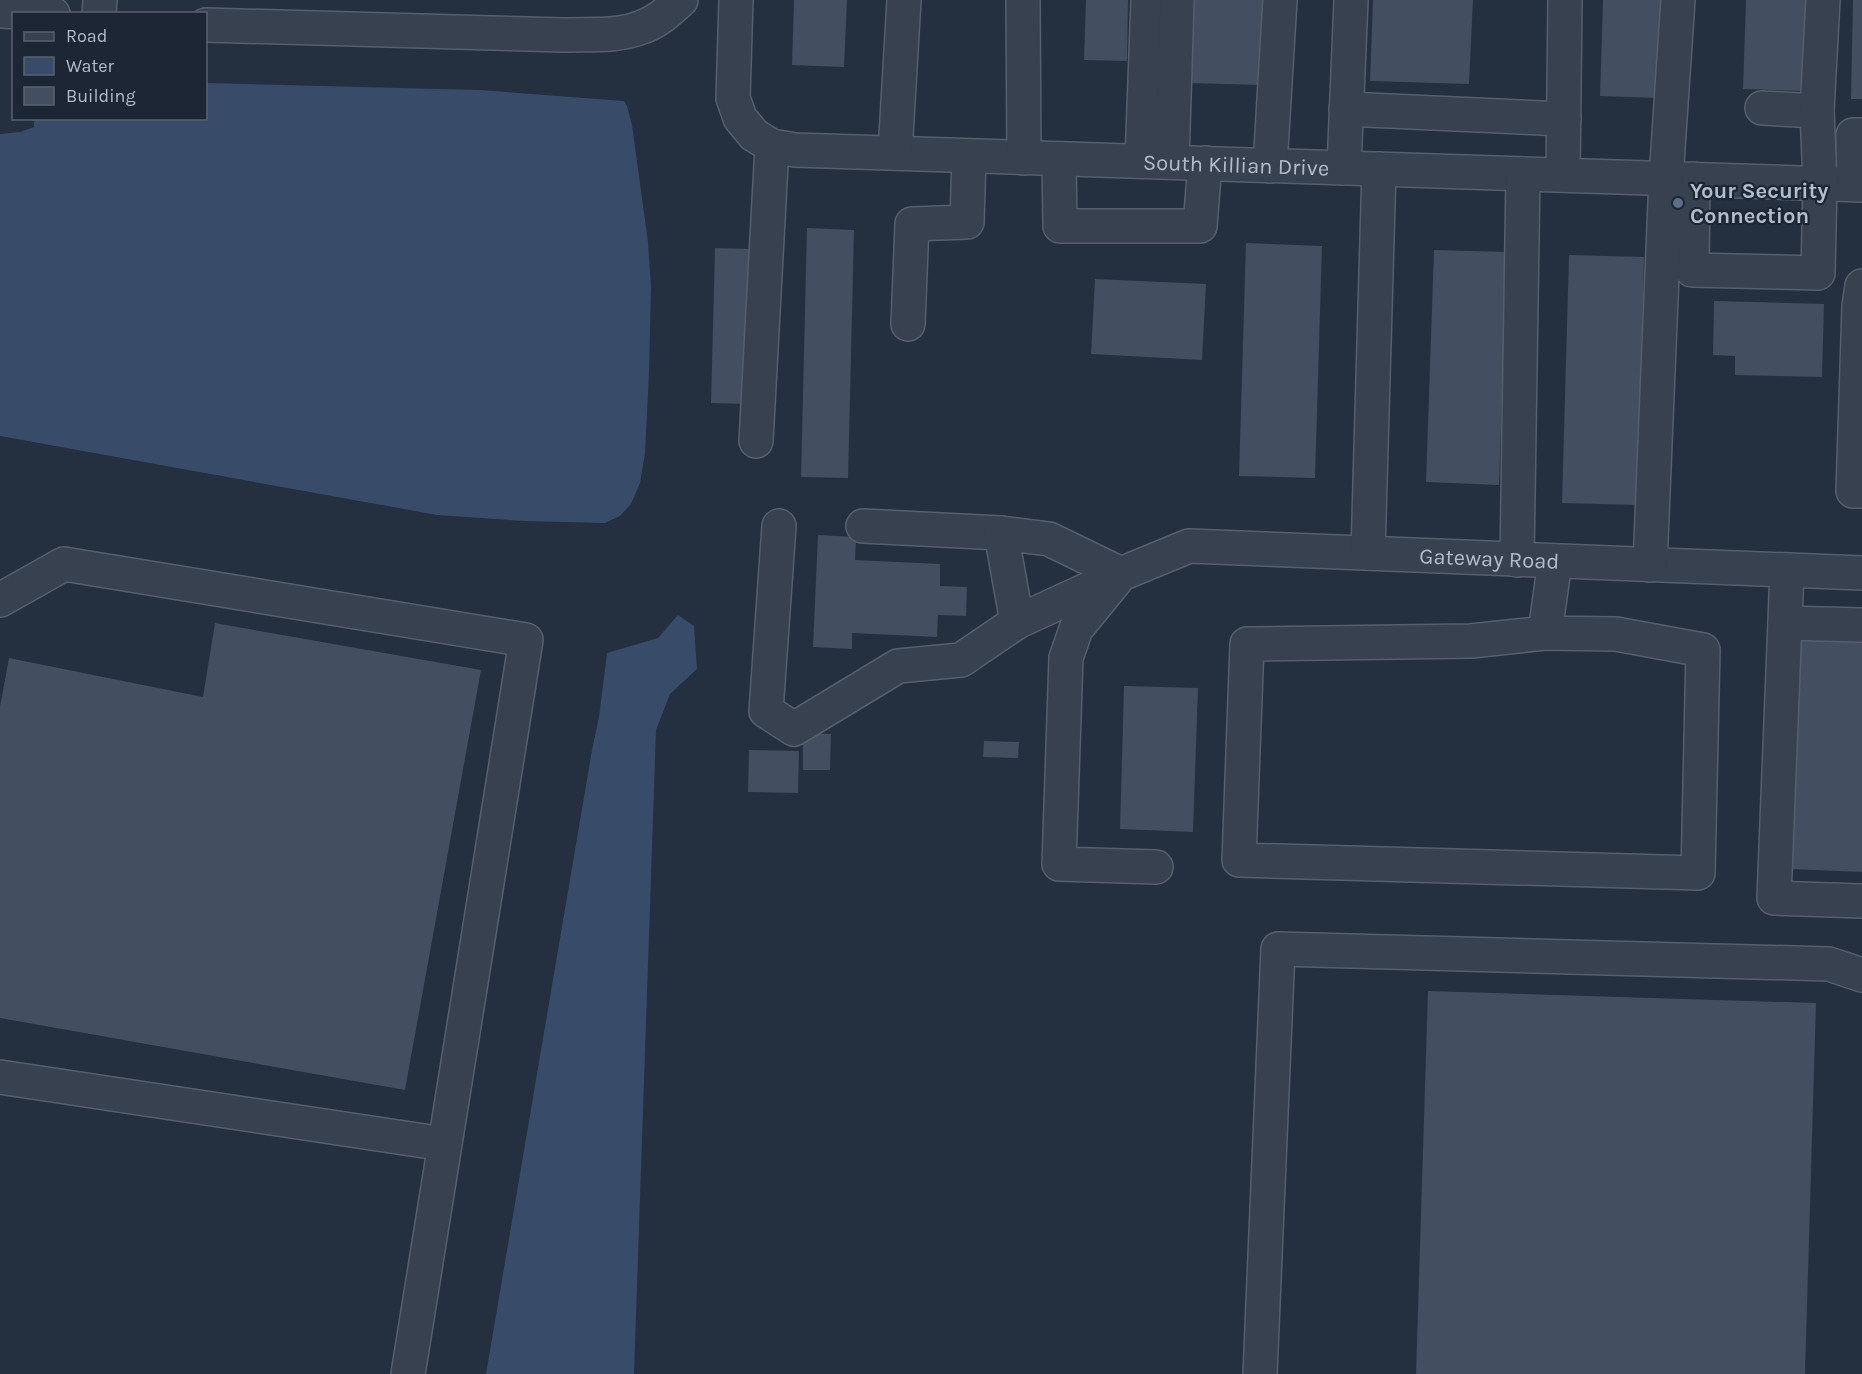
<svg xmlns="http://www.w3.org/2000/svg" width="1862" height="1374" viewBox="0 0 1862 1374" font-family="Karla,sans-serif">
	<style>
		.water { fill: #384b69 }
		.building { fill: #434e61 }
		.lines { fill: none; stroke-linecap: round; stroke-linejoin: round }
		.minor-casing { stroke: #565f6d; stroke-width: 36 }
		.minor { stroke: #38414f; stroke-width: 33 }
		.service-dot { fill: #5c6f8a; stroke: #1d2634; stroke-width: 2 }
		.labels { text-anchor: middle; stroke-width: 4.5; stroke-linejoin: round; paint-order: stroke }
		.street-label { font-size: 22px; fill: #b4bcca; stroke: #1d2634 }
		.poi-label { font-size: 22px; font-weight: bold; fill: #b4bcca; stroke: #1d2634; text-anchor: start }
	</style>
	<rect width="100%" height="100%" fill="#242f3f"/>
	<g class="water">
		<polygon points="206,83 480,90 624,101 627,106 632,125 648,242 651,288 649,373 645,453 640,483 631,504 620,516 605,523 524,521 437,515 0,436 0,134 20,132 34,127 34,119 206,118"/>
		<polygon points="678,615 694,626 697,669 670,694 656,730 634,1374 486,1374 592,750 599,717 607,653 658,638"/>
	</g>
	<g class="building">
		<polygon points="794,0 847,0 844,67 792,65"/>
		<polygon points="1086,0 1128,0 1127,61 1084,60"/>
		<polygon points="1192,0 1265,0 1262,85 1189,83"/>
		<polygon points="1373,0 1473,0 1469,84 1370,81"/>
		<polygon points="1603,0 1662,0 1659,98 1600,96"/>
		<polygon points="1746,0 1806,0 1802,91 1743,89"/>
		<polygon points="1853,0 1862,0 1862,99 1851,99"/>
		<polygon points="807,228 854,230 848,478 801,477"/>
		<polygon points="1246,243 1322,246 1315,478 1239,476"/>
		<polygon points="715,248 751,249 746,404 711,403"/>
		<polygon points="1434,250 1507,252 1499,485 1426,482"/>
		<polygon points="1569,255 1644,257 1638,505 1562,503"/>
		<polygon points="1095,279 1206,284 1202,360 1091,354"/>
		<polygon points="1714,301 1824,304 1822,377 1735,375 1735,356 1713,355"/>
		<polygon points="818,535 856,537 855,560 940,564 940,586 967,587 966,616 938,615 937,637 852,633 852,649 813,647"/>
		<polygon points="215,623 481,670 405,1090 0,1018 0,707 9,658 203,697"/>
		<polygon points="1800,636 1862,638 1862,872 1791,869"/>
		<polygon points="1124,686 1198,688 1193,832 1120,829"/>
		<polygon points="803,733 831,734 830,770 803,770"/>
		<polygon points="984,741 1019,742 1018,758 983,757"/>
		<polygon points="749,750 799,751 798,793 748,792"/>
		<polygon points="1428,991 1816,1003 1805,1374 1416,1374"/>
	</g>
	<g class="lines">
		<defs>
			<g id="minor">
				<path id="s1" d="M 736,0 L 733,98 L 740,118 L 754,135 L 772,146 L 795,150 L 1862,185"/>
				<polyline points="1023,0 1024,158"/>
				<polyline points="0,11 53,14"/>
				<polyline points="99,14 100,0"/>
				<path d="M 206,25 L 563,35 C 589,34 618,37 642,27 C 657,22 669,11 681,0"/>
				<polyline points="1762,108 1817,111"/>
				<polyline points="1346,109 1564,119"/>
				<polyline points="895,153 904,0"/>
				<polyline points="1059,159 1060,226 1200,226 1205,163"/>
				<polyline points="1142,161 1148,0"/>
				<polyline points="1172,162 1177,0"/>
				<polyline points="1270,166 1280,0"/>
				<polyline points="1344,168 1351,0"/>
				<polyline points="1563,175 1565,0"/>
				<polyline points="1693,179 1692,270 1818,273 1820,183 1817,111 1823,0"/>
				<polyline points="1854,184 1853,135 1862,135"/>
				<polyline points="1862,286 1859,306 1853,491 1862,491"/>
				<polyline points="908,324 912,224 967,222 969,156"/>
				<polyline points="756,441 772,146"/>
				<path id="s2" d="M 779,526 L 766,711 L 794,729 L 898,666 L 961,660 L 1017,622 L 1121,574 L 1189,546 L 1862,573"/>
				<polyline points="863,526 1001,533 1049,539 1121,574"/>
				<polyline points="1001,533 1017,622"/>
				<polyline points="1368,553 1379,169"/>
				<polyline points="1517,560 1523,174"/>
				<polyline points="1650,565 1666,178 1678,0"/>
				<polyline points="1787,570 1774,898 1862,901"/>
				<polyline points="1116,580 1076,629 1066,658 1059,864 1156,867"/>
				<polyline points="0,600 64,564 526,640 408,1374"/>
				<polyline points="1785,623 1862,625"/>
				<polyline points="1545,633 1616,634 1703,650 1698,873 1239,860 1247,644 1471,641 1545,633 1555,561"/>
				<polyline points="0,1077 444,1144"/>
				<polyline points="1260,1374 1278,949 1829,964 1862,975"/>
			</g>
		</defs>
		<use href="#minor" class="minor-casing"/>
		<use href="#minor" class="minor"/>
	</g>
	<circle class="service-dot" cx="1678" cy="203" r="6"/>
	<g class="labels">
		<g class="street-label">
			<text dy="8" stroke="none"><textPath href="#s1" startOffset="627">South Killian Drive</textPath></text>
			<text dy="8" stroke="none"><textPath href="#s2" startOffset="960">Gateway Road</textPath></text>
		</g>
		<g class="poi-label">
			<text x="1690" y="198">Your Security<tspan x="1690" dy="25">Connection</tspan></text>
		</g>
	</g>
	<rect x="12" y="12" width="195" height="108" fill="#1d2634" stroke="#596270" stroke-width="1.5"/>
	<rect x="24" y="32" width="30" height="9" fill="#38414f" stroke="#596270" stroke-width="1.5"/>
	<text x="66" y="42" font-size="18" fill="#b4bcca">Road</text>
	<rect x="24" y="57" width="30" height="18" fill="#384b69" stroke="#596270" stroke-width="1.5"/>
	<text x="66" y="72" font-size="18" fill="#b4bcca">Water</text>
	<rect x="24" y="87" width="30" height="18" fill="#434e61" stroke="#596270" stroke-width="1.5"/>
	<text x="66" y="102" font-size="18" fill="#b4bcca">Building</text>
</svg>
